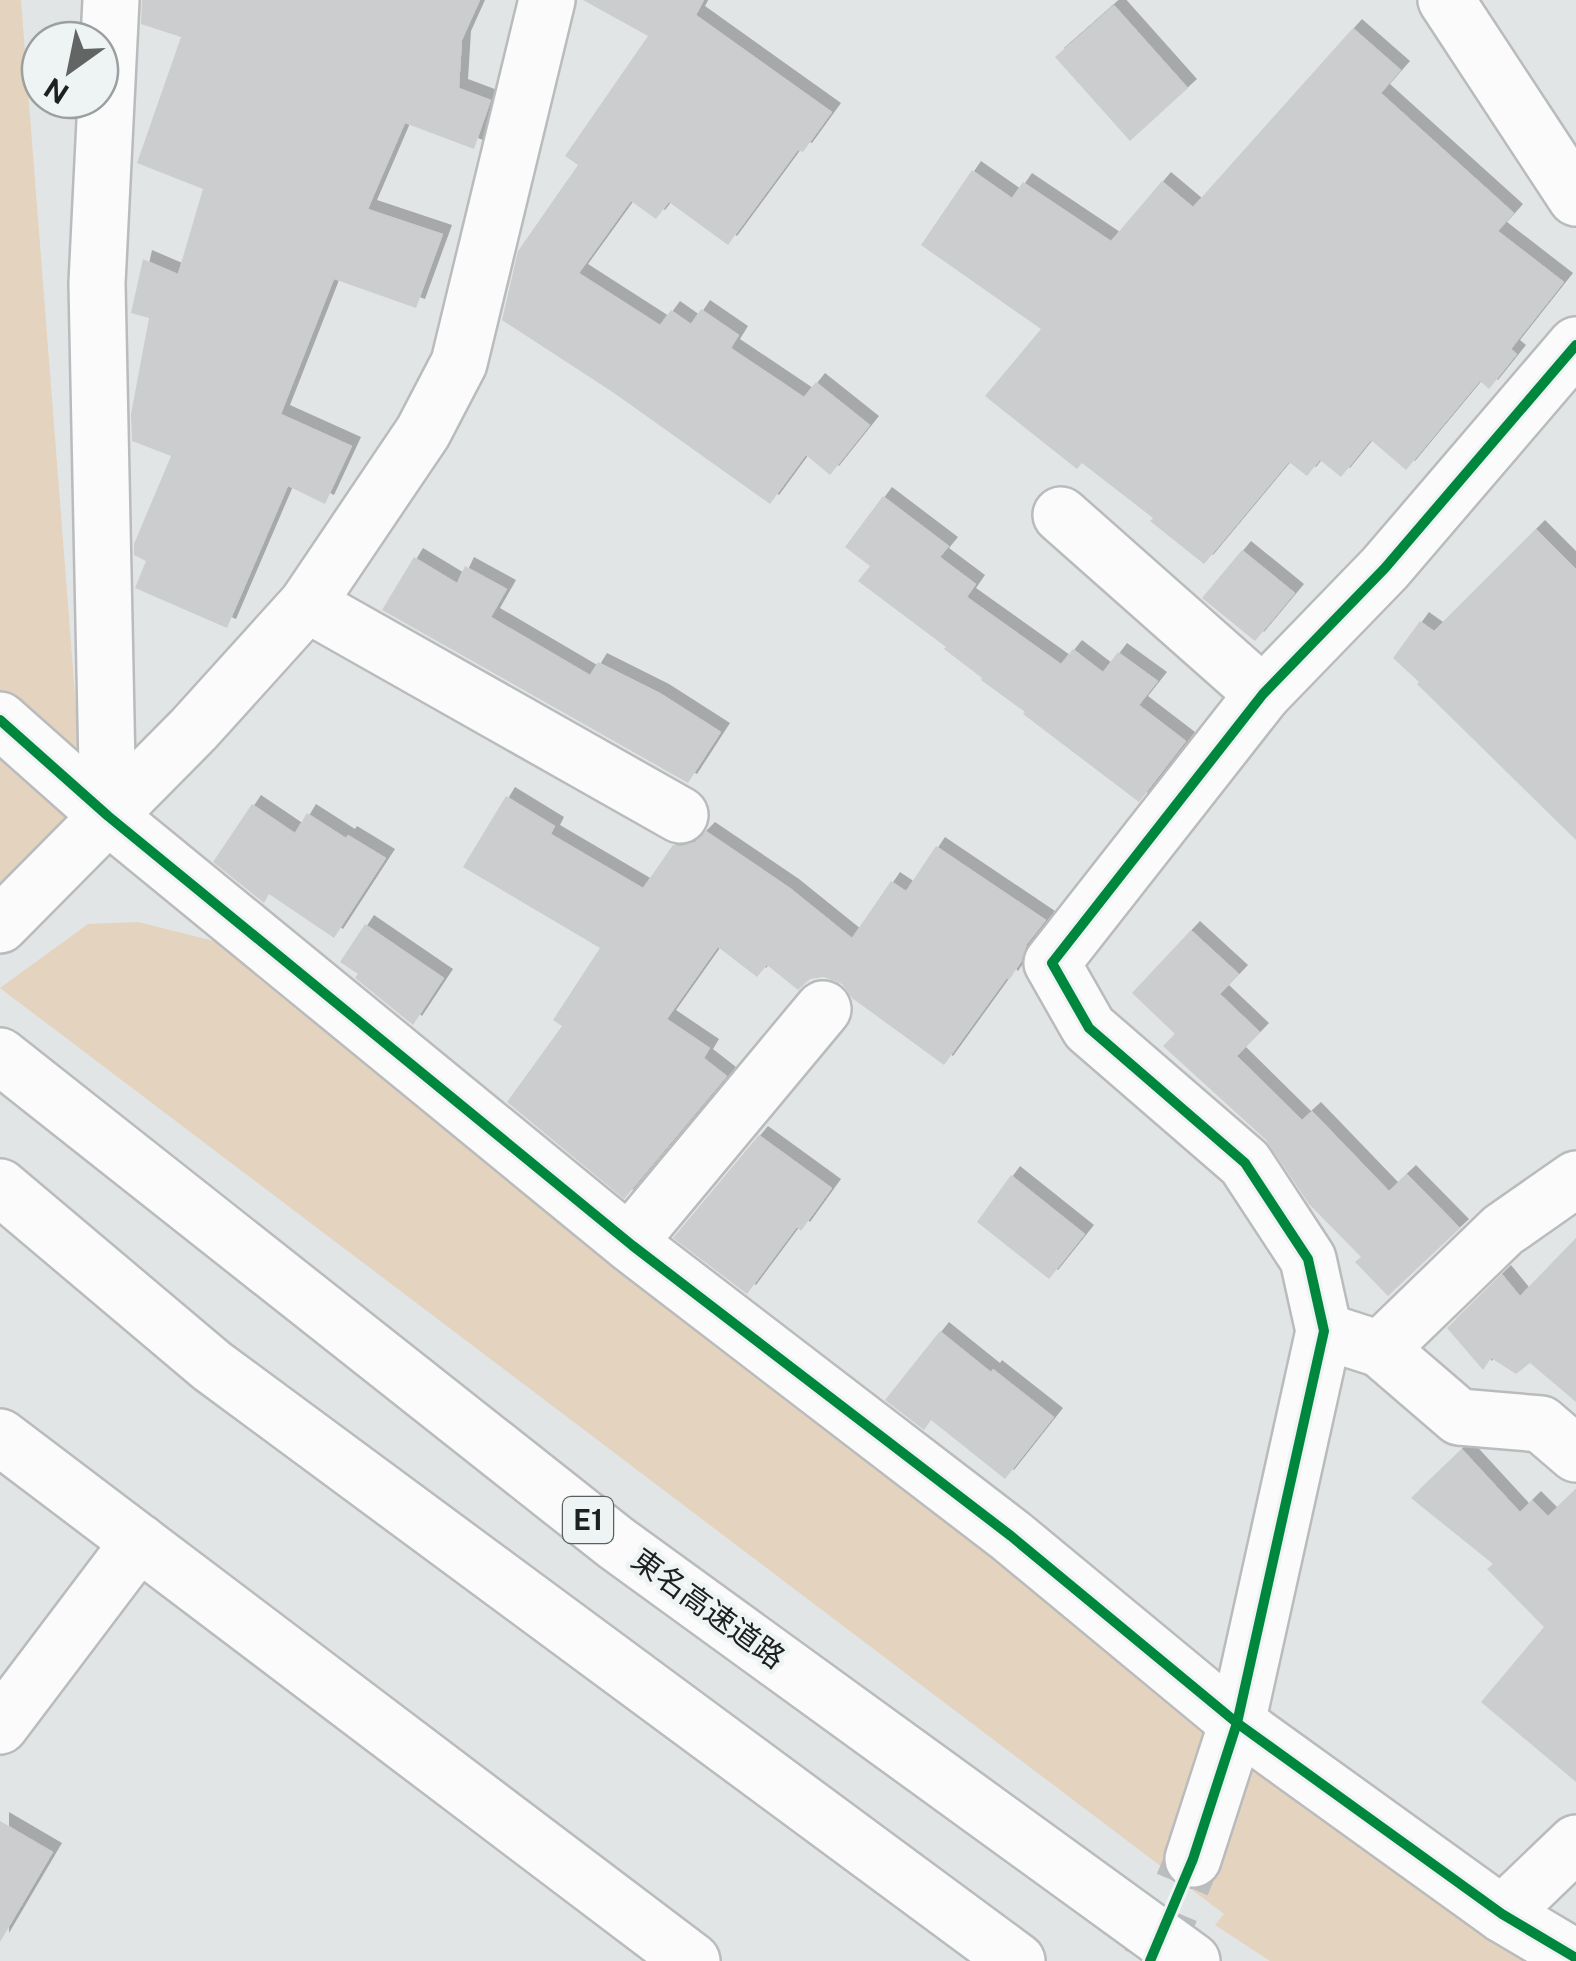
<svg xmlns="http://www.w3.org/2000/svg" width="1576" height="1961" viewBox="0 0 1576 1961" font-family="'Public Sans','Noto Sans JP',sans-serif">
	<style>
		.green { fill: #e4d3be }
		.building { fill: #cbcdce; filter: url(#shadow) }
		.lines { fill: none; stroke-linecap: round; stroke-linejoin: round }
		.minor-tunnel { stroke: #bbbebe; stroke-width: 55; stroke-dasharray: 55 28; stroke-linecap: butt }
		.minor-casing { stroke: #b9bbbc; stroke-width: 60 }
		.highway-casing { stroke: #b9bbbc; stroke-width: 60 }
		.minor { stroke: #fbfbfb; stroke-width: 55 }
		.highway { stroke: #fbfbfb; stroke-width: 55 }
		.cycleway-casing { stroke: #eef3f4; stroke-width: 16 }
		.cycleway { stroke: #00873e; stroke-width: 10 }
		.labels { text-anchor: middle; stroke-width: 9; stroke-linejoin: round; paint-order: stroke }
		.shield { fill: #eef3f4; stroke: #5c5f60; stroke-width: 2.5 }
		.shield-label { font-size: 28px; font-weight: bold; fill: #1e2020 }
		.street-label { font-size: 30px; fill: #1e2020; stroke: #eef3f4 }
	</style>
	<defs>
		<filter id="shadow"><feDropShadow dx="9" dy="-9" stdDeviation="0" flood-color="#0004"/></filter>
	</defs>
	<rect width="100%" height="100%" fill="#e2e5e6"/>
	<g class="green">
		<polygon points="0,0 21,0 84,811 0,887"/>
		<polygon points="138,922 250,950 1336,1794 1527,1961 1270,1961 1215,1925 1224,1914 0,988 88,924"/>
	</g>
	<g class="building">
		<polygon points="142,0 480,0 462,40 459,88 491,100 474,149 405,123 368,209 443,234 416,308 334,279 281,414 352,446 325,504 288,486 227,628 135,588 146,561 134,555 134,544 171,456 132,441 131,414 149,318 131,313 143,259 178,274 203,189 137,163 181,37 141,24"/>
		<polygon points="583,0 704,0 696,15 832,112 803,152 798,150 728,245 669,202 656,219 631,201 579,273 660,325 671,310 691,324 701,309 739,335 731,348 804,397 816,382 870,425 830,475 806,455 770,504 614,393 502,320 518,251 578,165 565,156 648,36"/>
		<polygon points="1114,5 1188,88 1130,141 1055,57"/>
		<polygon points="1353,28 1401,70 1381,93 1514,213 1498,231 1564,282 1511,349 1517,354 1489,389 1480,381 1406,470 1371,440 1341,477 1320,460 1307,476 1289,462 1204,564 1150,521 1153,518 1082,463 1077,469 985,396 1041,329 921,245 972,170 1012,198 1023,182 1111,241 1162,181 1193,207"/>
		<polygon points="883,496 949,546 940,557 976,584 967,597 1061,664 1073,649 1103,672 1118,652 1158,681 1139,705 1186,741 1139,802 1023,714 1025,712 981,680 982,678 944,649 946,647 858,581 870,566 845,547"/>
		<polygon points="1536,529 1576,569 1576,840 1417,684 1419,682 1393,658 1420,621 1434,631"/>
		<polygon points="1242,550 1295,593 1255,641 1202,598"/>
		<polygon points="414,557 457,583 465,566 507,589 491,617 590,675 598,662 660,693 721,732 688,783 382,610"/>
		<polygon points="506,796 555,826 551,834 643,888 673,845 681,846 695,842 706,831 790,888 852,938 891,881 906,891 936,846 1046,920 1027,944 1021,962 1009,980 1007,978 944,1065 852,998 842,984 824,977 810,979 798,990 767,965 757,977 718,947 667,1019 710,1048 704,1058 727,1076 624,1199 507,1102 562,1026 553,1020 600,948 463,867"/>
		<polygon points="252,804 295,833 307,813 346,838 348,835 386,858 334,938 269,894 264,903 213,862"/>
		<polygon points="365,924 444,978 413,1025 355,978 358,974 340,962"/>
		<polygon points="1191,930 1239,974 1220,994 1260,1032 1237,1056 1302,1120 1312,1111 1389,1191 1407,1174 1460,1228 1388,1296 1355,1262 1361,1257 1309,1204 1266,1140 1163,1046 1175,1034 1132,993"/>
		<polygon points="759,1135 832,1188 801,1231 797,1227 747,1294 673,1238"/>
		<polygon points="1011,1175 1085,1234 1049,1279 977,1222"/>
		<polygon points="1576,1238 1576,1402 1530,1363 1516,1374 1491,1358 1483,1370 1447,1328 1502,1274 1520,1296"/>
		<polygon points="940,1331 991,1372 993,1369 1054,1417 1005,1479 931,1420 924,1430 885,1400"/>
		<polygon points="1462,1449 1520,1512 1532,1500 1548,1516 1576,1489 1576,1782 1481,1702 1544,1627 1487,1569 1493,1564 1411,1498"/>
		<polygon points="0,1821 53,1852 0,1942"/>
	</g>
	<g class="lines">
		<polyline class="minor-tunnel" points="1150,1961 1193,1859"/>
		<defs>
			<g id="minor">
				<polyline points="1446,0 1576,198"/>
				<polyline points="1061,515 1263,694"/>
				<polyline points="307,604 680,815"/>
				<polyline points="0,720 108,816 633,1246 1011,1536 1237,1723 1502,1914 1576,1958"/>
				<polyline points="108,816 97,283 111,0"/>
				<polyline points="0,925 194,729 307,604 423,432 459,363 547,0"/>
				<polyline points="629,1242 823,1009"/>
				<polyline points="1324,1331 1380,1349 1503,1230 1576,1179"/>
				<polyline points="1380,1349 1459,1417 1541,1424 1576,1454"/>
				<polyline points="0,1437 692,1961"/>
				<polyline points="0,1726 139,1542"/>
				<polyline points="1193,1859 1237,1723 1324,1331 1308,1259 1245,1163 1089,1028 1052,963 1263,694 1385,568 1576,345"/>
				<polyline points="1502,1914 1576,1843"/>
			</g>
			<g id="highway">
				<polyline points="0,1056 616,1543 1192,1961"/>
				<polyline points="0,1187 212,1366 1017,1961"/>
			</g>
		</defs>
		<use href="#minor" class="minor-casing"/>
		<use href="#highway" class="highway-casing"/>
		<use href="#minor" class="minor"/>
		<use href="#highway" class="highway"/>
		<defs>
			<g id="cycleway">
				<polyline points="0,720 108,816 633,1246 1011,1536 1237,1723 1502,1914 1576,1958"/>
				<polyline points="1150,1961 1193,1859 1237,1723 1324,1331 1308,1259 1245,1163 1089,1028 1052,963 1263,694 1385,568 1576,345"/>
			</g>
		</defs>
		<use href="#cycleway" class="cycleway-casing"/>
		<use href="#cycleway" class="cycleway"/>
	</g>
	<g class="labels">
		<rect class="shield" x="563" y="1497" width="50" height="46" rx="8"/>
		<g class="shield-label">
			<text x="588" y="1530">E1</text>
		</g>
		<g class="street-label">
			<text transform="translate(708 1609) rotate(36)" y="10">東名高速道路</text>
		</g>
	</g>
	<g transform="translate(70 70) rotate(213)"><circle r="48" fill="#eef3f4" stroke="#9b9f9f" stroke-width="2.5"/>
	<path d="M0-8L18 38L0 25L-18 38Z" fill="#636565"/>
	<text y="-15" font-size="28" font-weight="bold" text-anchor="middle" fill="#1e2020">N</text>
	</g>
</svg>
